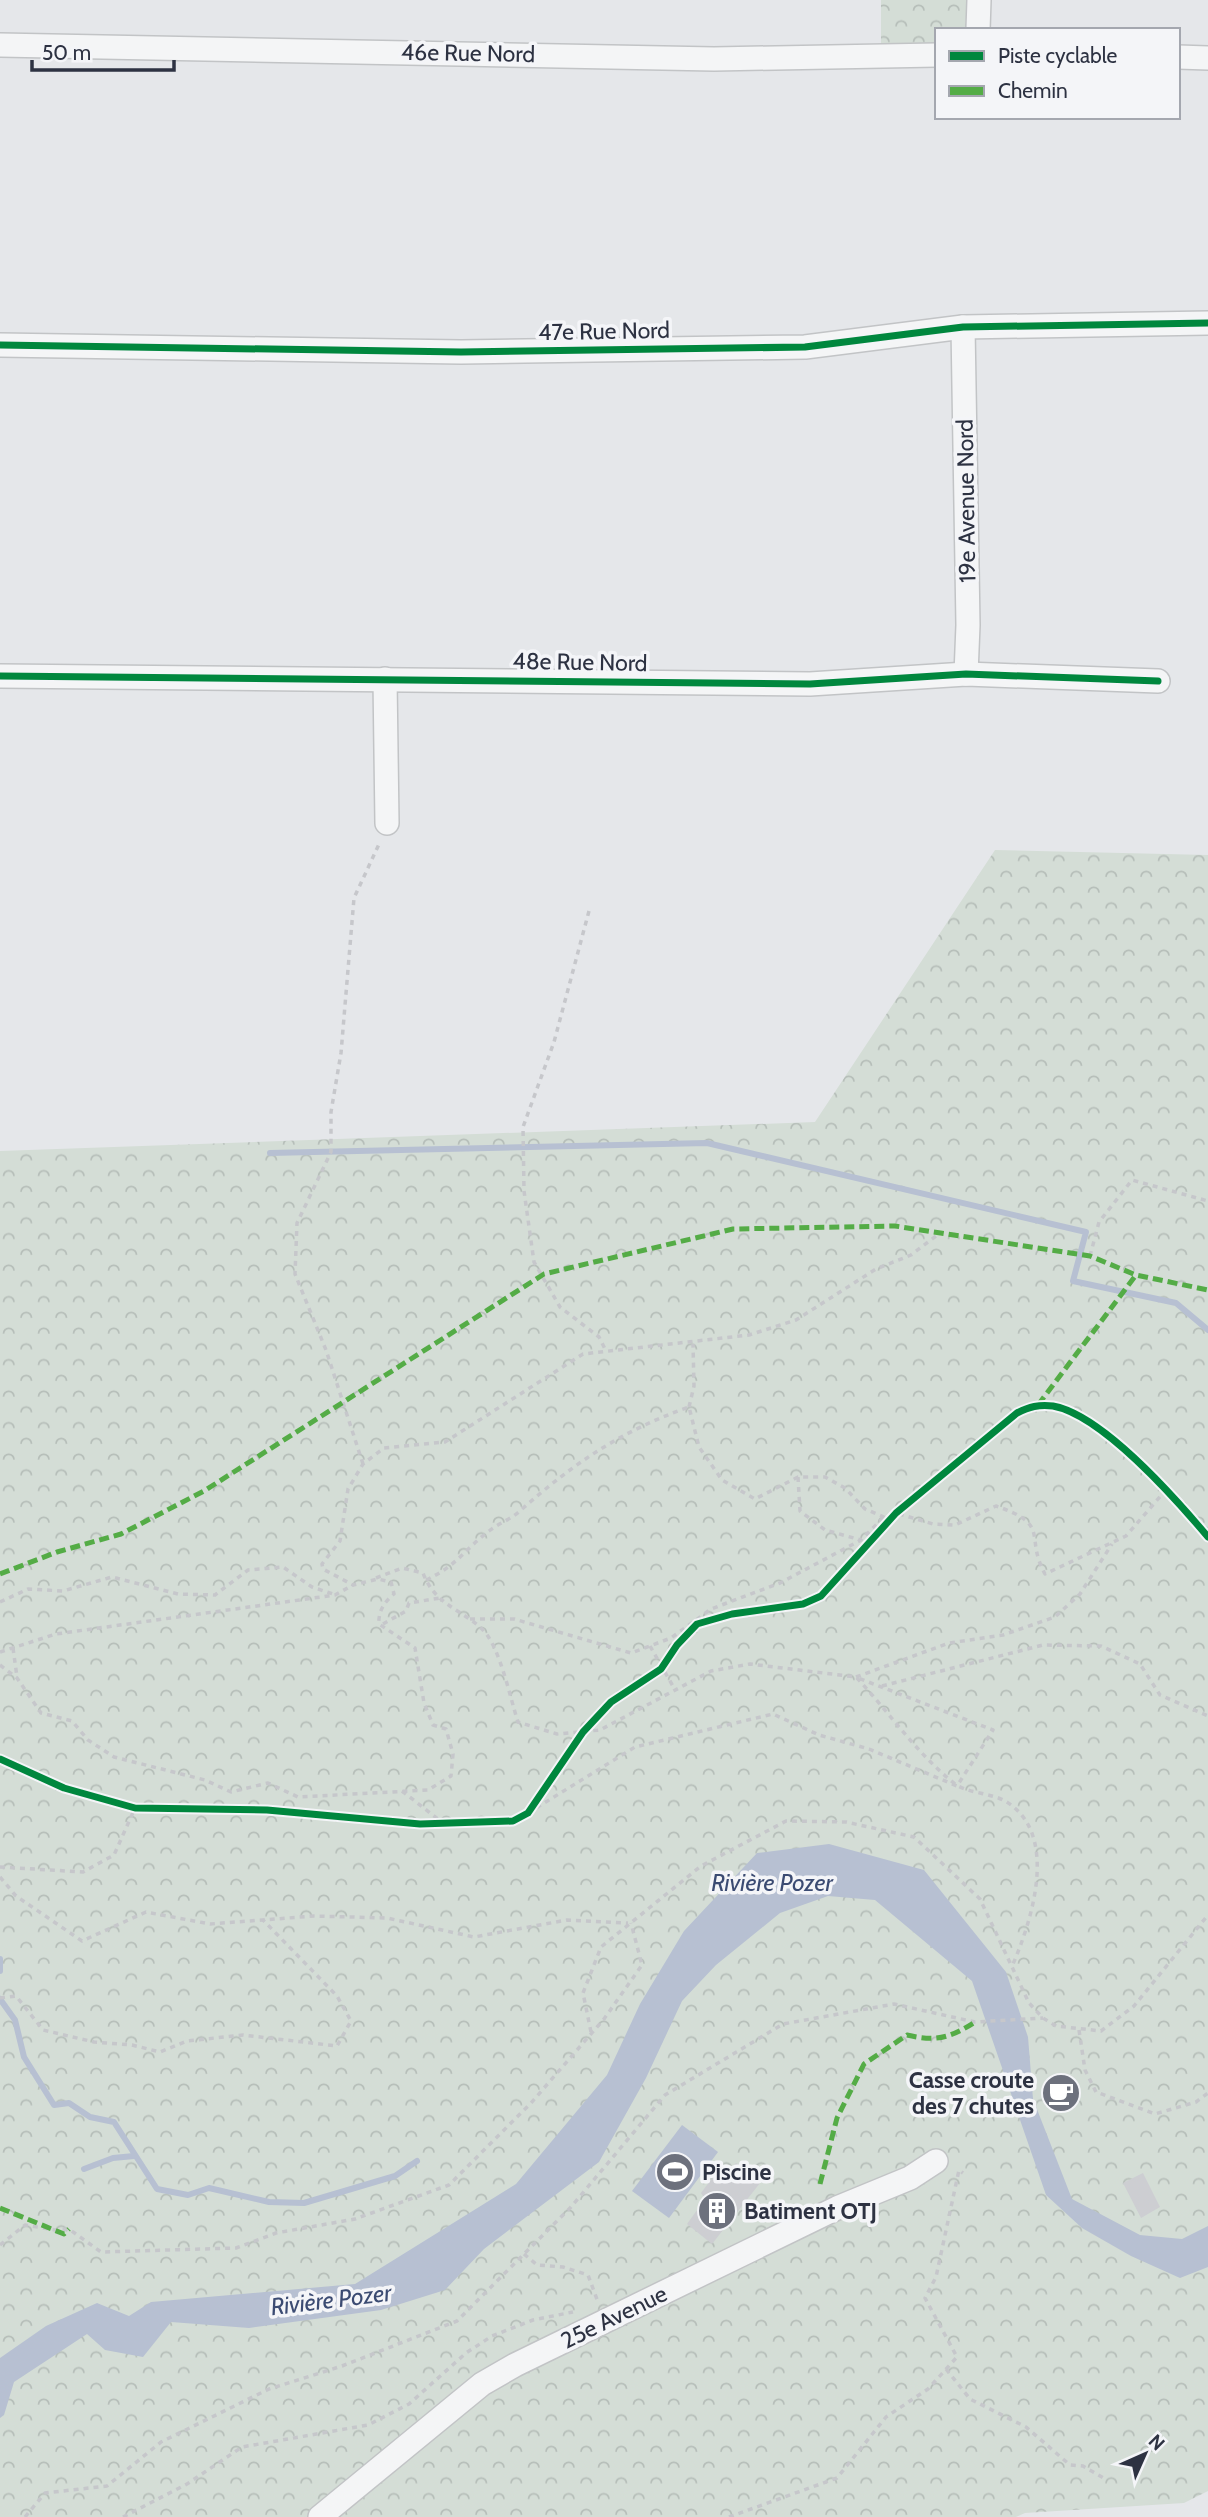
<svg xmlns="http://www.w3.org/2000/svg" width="1208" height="2517" viewBox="0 0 1208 2517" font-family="Cabin,sans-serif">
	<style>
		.park { fill: url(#park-crowns) }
		.water { fill: #b7c0d2 }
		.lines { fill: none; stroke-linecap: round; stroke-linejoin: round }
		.stream { stroke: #b7c0d2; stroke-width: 6 }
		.building { fill: #cdced2 }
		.minor-casing { stroke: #c2c4c6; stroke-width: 26 }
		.path { stroke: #c6c7cb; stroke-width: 3.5; stroke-dasharray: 5 5; stroke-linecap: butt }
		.minor { stroke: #f4f5f6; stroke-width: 23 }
		.quiet { stroke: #54ac46; stroke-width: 5; stroke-dasharray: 10 5; stroke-linecap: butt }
		.cycleway-casing { stroke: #f4f5f8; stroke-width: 11 }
		.cycleway { stroke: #00873e; stroke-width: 7 }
		.labels { text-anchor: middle; stroke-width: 7; stroke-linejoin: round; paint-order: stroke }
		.street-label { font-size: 23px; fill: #2d3242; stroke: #f4f5f8 }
		.poi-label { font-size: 23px; font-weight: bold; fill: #2d3242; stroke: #f4f5f8; text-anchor: start }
		.water-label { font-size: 24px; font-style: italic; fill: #3b4b72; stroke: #f4f5f8 }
	</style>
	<defs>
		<pattern id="park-crowns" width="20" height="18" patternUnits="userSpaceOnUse" patternTransform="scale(1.75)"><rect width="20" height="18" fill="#d4ddd6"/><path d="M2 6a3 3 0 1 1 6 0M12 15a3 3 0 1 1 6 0" fill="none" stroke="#b6beb9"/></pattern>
	</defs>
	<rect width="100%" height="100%" fill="#e5e7ea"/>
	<g class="park">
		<polygon points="881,0 979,0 978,30 937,30 937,55 881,56"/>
		<polygon points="995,850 1208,855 1208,2491 1184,2503 1025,2513 1016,2517 0,2517 0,1151 815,1122"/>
	</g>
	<g class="water">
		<polygon points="829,1844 924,1870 1006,1972 1028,2037 1033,2099 1072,2199 1140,2235 1182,2239 1208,2226 1208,2267 1180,2278 1131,2256 1082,2228 1046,2195 972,1981 875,1900 828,1896 780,1913 716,1965 682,2001 646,2078 599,2162 484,2249 445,2290 381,2310 249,2328 171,2322 143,2357 105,2350 87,2334 14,2382 4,2415 0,2418 0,2358 46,2326 97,2303 129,2316 151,2302 355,2284 516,2184 607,2075 640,2004 684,1931 757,1853"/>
		<polygon points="682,2125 718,2152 669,2218 632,2191"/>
	</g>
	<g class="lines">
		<g class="stream">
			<polyline points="270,1153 707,1143 1086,1232 1073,1281 1176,1303 1208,1330"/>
			<polyline points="0,1959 0,1971"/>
			<polyline points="0,1999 15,2020 24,2057 54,2105 69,2103 90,2117 114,2122 157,2189 188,2195 209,2188 269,2202 304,2203 395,2176 417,2161"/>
			<polyline points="84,2169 113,2158 134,2156"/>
		</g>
	</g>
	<g class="building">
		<polygon points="736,2163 760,2183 712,2244 687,2224 705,2199 701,2193 716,2173 722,2177"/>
		<polygon points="1143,2173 1160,2207 1141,2218 1123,2183"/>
	</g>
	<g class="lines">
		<defs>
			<g id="minor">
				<polyline points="978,30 979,0"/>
				<polyline points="0,45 714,59 937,55"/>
				<polyline points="1178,57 1208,58"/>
				<polyline points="963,327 968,625 966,674"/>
				<polyline points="0,345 461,352 805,347 963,327 1208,323"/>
				<polyline points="0,676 810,684 966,674 1158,681"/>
				<polyline points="385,679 387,823"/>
				<polyline points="320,2517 482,2384 515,2365 837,2208 910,2178 936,2161"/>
			</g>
		</defs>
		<use href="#minor" class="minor-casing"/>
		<g class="path">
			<polyline points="589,911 554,1042 523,1127 524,1191 534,1262 560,1307 599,1337 606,1351"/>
			<polyline points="1090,1256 1099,1222 1132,1180 1208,1201"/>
			<polyline points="689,1407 694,1386 693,1344"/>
			<polyline points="363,1464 326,1350 295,1274 297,1223 331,1152 331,1112 341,1053 354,898 380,842"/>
			<polyline points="798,1477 800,1511 825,1530 861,1540"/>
			<polyline points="1196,1523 1208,1529"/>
			<path d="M 376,1578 L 402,1568 L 423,1573 C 435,1605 461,1609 482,1629 C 500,1646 510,1698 518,1722 L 557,1734 L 600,1730 L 711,1671 L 750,1664 L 856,1677 C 889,1712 917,1754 955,1784 C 967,1793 991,1793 1005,1801 C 1060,1833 1032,1920 1013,1964"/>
			<path d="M 426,1580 C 458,1565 464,1550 489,1531 C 499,1523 512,1519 521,1510 C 574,1463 621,1431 689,1407 L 699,1447 L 722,1480 L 755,1499 L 798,1477 L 825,1477 L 845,1488 L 865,1509 L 884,1517 L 896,1513 L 933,1524 L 955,1525 L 996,1506 C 1052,1525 1024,1536 1045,1574 L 1126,1536 L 1165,1491"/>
			<polyline points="0,1602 28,1589 63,1591 112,1577 178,1594 215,1595 248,1570 283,1567 312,1587 333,1594"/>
			<polyline points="470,1619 514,1619 631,1653 671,1638 711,1609 780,1583 861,1540 884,1517"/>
			<polyline points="383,1624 406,1611 409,1603 440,1598"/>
			<polyline points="650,1646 674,1688"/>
			<polyline points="13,1648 17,1677"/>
			<polyline points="0,1652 56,1634 335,1595 353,1585"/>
			<path d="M 0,1665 L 17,1678 L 41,1713 L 72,1721 L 88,1740 L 114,1757 L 205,1780 L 231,1792 L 268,1783 L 298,1797 L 428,1790 L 451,1776 L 453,1754 L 446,1729 L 433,1725 L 424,1703 L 415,1648 L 379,1624 C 378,1612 384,1602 394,1594 L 391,1582 L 378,1579 L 353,1585 L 323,1569 L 322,1564 L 340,1541 L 348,1489 L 363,1464 L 384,1448 L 445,1442 L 583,1354 L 749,1335 L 796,1320 L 876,1269 L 911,1255 L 940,1233"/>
			<polyline points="856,1677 949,1643 1003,1635 1055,1617 1080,1594 1112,1544"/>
			<polyline points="882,1686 1043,1645 1101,1646 1140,1664 1160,1695 1208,1716"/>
			<polyline points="402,1791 443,1823"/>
			<polyline points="528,1813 635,1747 773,1714 819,1735 869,1749 957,1786 993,1730 858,1678"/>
			<polyline points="0,1867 83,1872 114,1855 135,1808"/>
			<polyline points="0,1877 16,1896 82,1941 146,1912 210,1924 314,1916 387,1918 474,1937 567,1920 628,1923"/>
			<polyline points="0,1998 16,1996 43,2030 94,2042 132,2045 160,2052 187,2041 243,2035 337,2046 351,2021 337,1996 263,1920"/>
			<polyline points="1079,2030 1085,2070 1096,2092 1155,2114 1196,2102 1208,2093"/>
			<polyline points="591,2032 583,1993 601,1947 701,1866 786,1821 846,1822 914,1837 980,1899 1029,2003 1043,2018 1056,2026 1101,2031 1134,2006 1208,1915"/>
			<polyline points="0,2245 25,2225 55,2230 69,2229 101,2252 236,2248 276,2233 355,2219 449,2185 531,2103 604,2019 642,1965 631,1923"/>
			<polyline points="524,2254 537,2265 563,2267 588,2275 598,2302"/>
			<polyline points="946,2369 970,2399 1026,2427 1070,2465 1083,2466 1107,2480"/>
			<polyline points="25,2517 45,2493 107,2486 161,2442 269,2389 342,2366 457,2321 571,2207 665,2095 783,2024 894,2004 975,2022 1043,2018"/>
			<polyline points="123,2517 187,2484 242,2447 368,2425 409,2404 466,2353 492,2336 533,2320 573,2312"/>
			<polyline points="729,2517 837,2478 886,2417 928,2389 957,2357 925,2298 936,2277 959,2170 963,2173"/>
		</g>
		<use href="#minor" class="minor"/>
		<g class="quiet">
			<polyline points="1038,1405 1136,1275"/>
			<polyline points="0,1574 57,1552 121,1534 204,1491 544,1274 733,1229 895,1226 1090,1256 1136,1275 1208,1290"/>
			<path d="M 820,2184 L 837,2118 L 864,2064 L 907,2035 C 936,2042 950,2038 975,2022"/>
			<polyline points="0,2208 64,2234 69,2229"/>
		</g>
		<defs>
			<g id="cycleway">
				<polyline points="0,345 461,352 805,347 963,327 1208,323"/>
				<polyline points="0,676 810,684 966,674 1158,681"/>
				<path d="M 0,1759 L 64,1788 L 135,1808 L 267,1810 L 420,1824 L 513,1821 L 528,1813 L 583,1732 L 611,1702 L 661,1669 L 677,1645 L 697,1624 L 732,1614 L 803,1604 L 821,1596 L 896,1513 L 1017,1413 C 1029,1407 1039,1404 1053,1406 C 1102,1415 1176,1499 1208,1537"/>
			</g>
		</defs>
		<use href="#cycleway" class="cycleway-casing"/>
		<use href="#cycleway" class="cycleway"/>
	</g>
	<defs>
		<symbol id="cafe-disc" viewBox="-11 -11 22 22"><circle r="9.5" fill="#6d717d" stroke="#f4f5f8"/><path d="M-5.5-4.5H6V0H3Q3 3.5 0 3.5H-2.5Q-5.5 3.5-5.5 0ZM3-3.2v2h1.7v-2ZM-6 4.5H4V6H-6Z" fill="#fff"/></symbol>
		<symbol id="stadium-disc" viewBox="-11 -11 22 22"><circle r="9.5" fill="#6d717d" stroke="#f4f5f8"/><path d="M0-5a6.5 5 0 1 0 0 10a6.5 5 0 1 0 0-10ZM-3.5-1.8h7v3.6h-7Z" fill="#fff"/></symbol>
		<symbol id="building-disc" viewBox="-11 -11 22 22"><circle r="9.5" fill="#6d717d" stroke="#f4f5f8"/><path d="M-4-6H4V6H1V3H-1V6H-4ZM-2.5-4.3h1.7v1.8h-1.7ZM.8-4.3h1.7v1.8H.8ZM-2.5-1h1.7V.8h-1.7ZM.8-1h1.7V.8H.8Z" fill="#fff"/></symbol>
	</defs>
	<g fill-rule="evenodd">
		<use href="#cafe-disc" x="1039" y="2071" width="44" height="44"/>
		<use href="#stadium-disc" x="653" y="2150" width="44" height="44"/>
		<use href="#building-disc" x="695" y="2189" width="44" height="44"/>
	</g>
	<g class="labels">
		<g class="street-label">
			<text transform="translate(468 53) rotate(1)" y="8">46e Rue Nord</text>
			<text transform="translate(604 331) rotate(-1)" y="8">47e Rue Nord</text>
			<text transform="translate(966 501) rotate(-91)" y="8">19e Avenue Nord</text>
			<text transform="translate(580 662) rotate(1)" y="8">48e Rue Nord</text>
			<text transform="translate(614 2317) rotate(-26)" y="8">25e Avenue</text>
		</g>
		<g class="poi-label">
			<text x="1034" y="2088" text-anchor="end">Casse croute<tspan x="1034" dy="26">des 7 chutes</tspan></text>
			<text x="702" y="2180">Piscine</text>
			<text x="744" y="2219">Batiment OTJ</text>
		</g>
		<g class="water-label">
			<text x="772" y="1891">Rivière Pozer</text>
			<text transform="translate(331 2300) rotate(-7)" y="8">Rivière Pozer</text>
		</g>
	</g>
	<rect x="935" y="28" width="245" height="91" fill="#f4f5f8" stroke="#a4a7af" stroke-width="2"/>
	<rect x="949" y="51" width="35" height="10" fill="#00873e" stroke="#a4a7af" stroke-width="2"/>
	<text x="998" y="63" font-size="21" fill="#2d3242">Piste cyclable</text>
	<rect x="949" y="86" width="35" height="10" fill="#54ac46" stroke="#a4a7af" stroke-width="2"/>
	<text x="998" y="98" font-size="21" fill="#2d3242">Chemin</text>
	<g transform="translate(1145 2454) rotate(45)" stroke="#f4f5f8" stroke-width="5" paint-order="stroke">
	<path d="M0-5L12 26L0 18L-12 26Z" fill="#2d3242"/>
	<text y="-10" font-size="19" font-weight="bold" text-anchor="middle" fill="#2d3242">N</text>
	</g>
	<path d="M32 60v10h142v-10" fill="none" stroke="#2d3242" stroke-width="3.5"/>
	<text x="42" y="60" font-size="21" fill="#2d3242" stroke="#f4f5f8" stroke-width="5" paint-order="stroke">50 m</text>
</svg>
